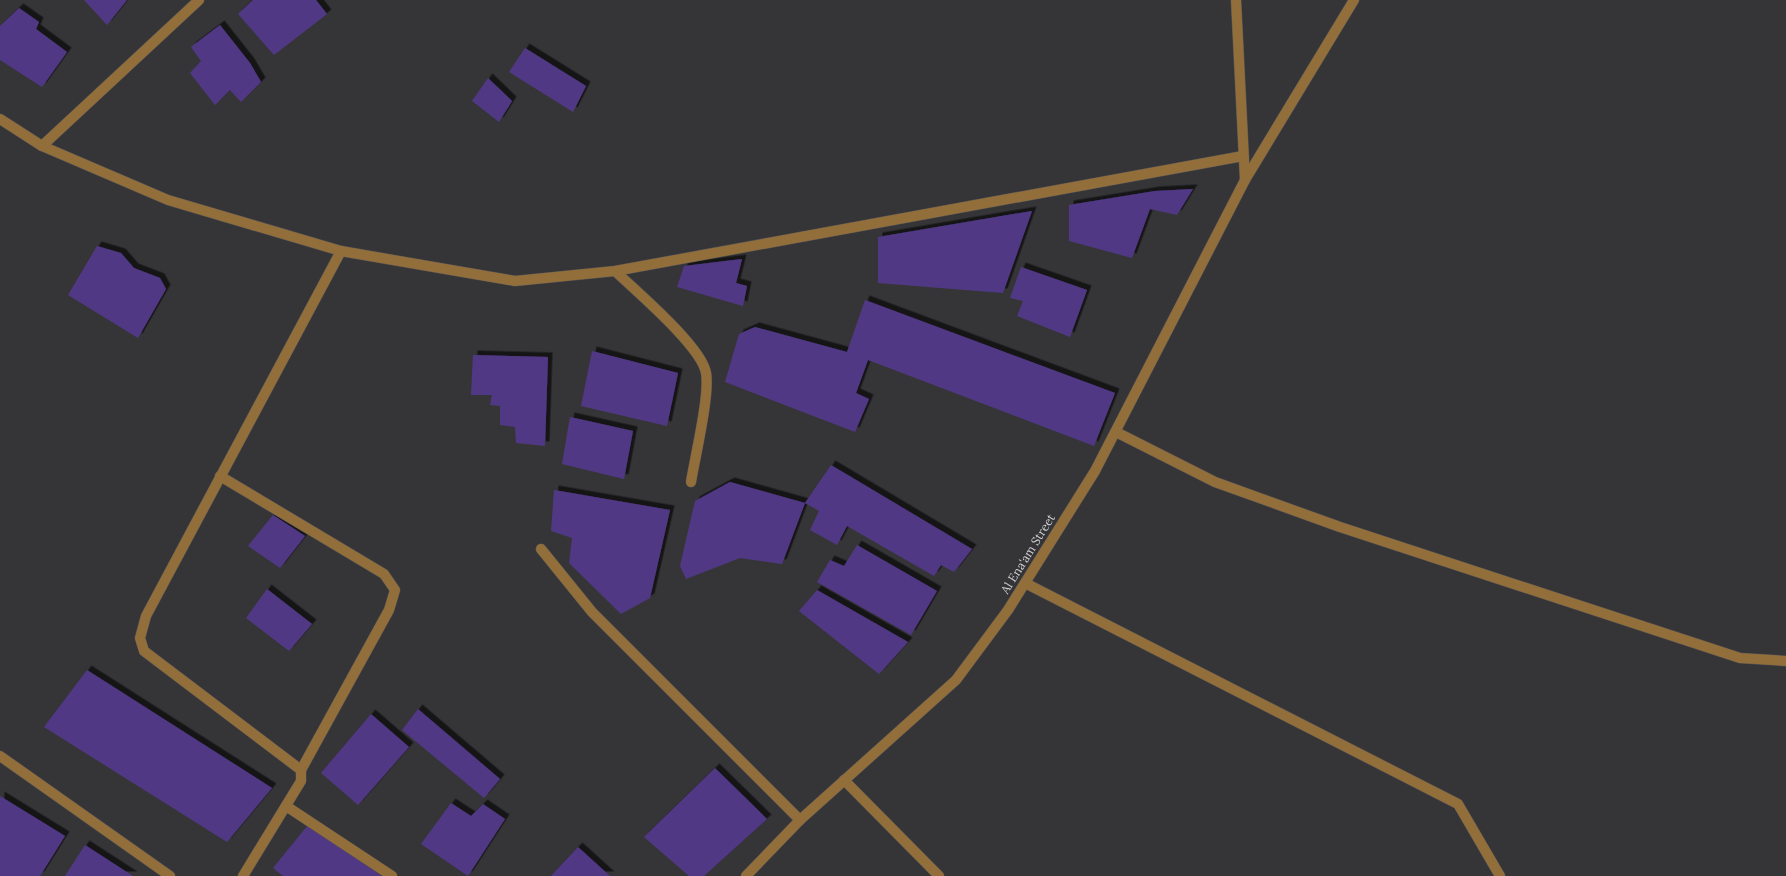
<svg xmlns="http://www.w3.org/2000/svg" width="1786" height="876" viewBox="0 0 1786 876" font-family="Lora,serif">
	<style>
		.building { fill: #513985; filter: url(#shadow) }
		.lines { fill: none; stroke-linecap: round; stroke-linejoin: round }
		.minor-casing { stroke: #515154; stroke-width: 11 }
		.minor { stroke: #926e3b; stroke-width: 10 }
		.labels { text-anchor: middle; stroke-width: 4.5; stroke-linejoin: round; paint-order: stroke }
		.street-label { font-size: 12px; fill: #d2d1d3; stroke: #353538 }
	</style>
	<defs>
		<filter id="shadow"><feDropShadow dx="4.5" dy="-4.5" stdDeviation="0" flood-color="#0009"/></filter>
	</defs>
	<rect width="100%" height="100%" fill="#353538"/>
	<g class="building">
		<polygon points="84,0 127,0 107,25"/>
		<polygon points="253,0 316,0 327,14 274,55 238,14"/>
		<polygon points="19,8 39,22 36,29 67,52 42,87 0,60 0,26"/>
		<polygon points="220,25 250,63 261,82 241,102 230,90 215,105 190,73 201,61 191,47"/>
		<polygon points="525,48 586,86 573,112 509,72"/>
		<polygon points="488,78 512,101 499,122 472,101"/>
		<polygon points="1193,189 1177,215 1150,209 1132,258 1069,241 1069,205 1155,191"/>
		<polygon points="1032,211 1003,293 878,283 878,237"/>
		<polygon points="97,246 121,253 134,268 160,278 166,289 138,338 68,295"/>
		<polygon points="742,259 736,283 747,286 743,306 677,287 684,266"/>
		<polygon points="1021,267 1087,290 1070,337 1017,316 1023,301 1010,298"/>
		<polygon points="865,300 1115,393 1094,446 868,360 856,393 869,399 855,432 725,382 739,334 755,327 847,352"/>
		<polygon points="592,351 678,373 667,426 581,406"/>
		<polygon points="473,355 548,357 545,446 516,443 515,427 500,425 500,406 490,405 492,395 471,395"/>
		<polygon points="570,417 633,431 624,479 562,464"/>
		<polygon points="831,465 972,549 954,572 941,565 934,576 847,526 837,545 810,530 819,511 805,503"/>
		<polygon points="730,482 805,503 782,564 740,558 686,579 680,566 695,501"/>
		<polygon points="554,490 670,510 650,598 621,614 569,563 572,538 551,531"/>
		<polygon points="273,515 305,536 280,568 248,546"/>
		<polygon points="857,545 937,591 911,635 817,582 830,560 844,566"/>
		<polygon points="267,589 312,624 289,651 246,618"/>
		<polygon points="817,590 908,642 879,674 799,611"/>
		<polygon points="87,670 272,788 227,842 44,727"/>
		<polygon points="418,709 500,779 484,798 402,730"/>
		<polygon points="371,714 409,747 358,805 321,773"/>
		<polygon points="715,768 767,819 704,876 689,876 644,837"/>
		<polygon points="0,796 65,836 40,876 0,876"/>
		<polygon points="451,803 471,816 483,804 505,819 468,876 421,844"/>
		<polygon points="308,825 382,876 283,876 273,868"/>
		<polygon points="85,845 133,876 65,876"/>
		<polygon points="578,847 610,876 551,876"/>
	</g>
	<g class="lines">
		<defs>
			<g id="minor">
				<polyline points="1236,0 1245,180"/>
				<polyline points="0,119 42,146 168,200 341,251 515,281 615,271 1243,156"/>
				<polyline points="42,146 199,0"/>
				<path d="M 615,271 C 636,291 702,347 706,373 C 710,395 695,457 691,482"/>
				<polyline points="1116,432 1215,482 1340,527 1740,658 1786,661"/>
				<polyline points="220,476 384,574 395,590 389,610 301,770"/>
				<polyline points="541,549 592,612 800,820"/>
				<polyline points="1025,583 1458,804 1500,876"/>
				<polyline points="0,756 170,876"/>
				<polyline points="844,780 939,876"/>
				<polyline points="286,806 392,876"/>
				<polyline points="243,876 301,781 301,770 144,651 140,638 146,616 341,251"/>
				<polyline points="746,876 800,820 956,680 1008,610 1095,471 1245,180 1354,0"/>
			</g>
		</defs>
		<use href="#minor" class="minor-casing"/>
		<use href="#minor" class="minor"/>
	</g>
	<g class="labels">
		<g class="street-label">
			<text transform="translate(1028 554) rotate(-58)" y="4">Al Ena'am Street</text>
		</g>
	</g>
</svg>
